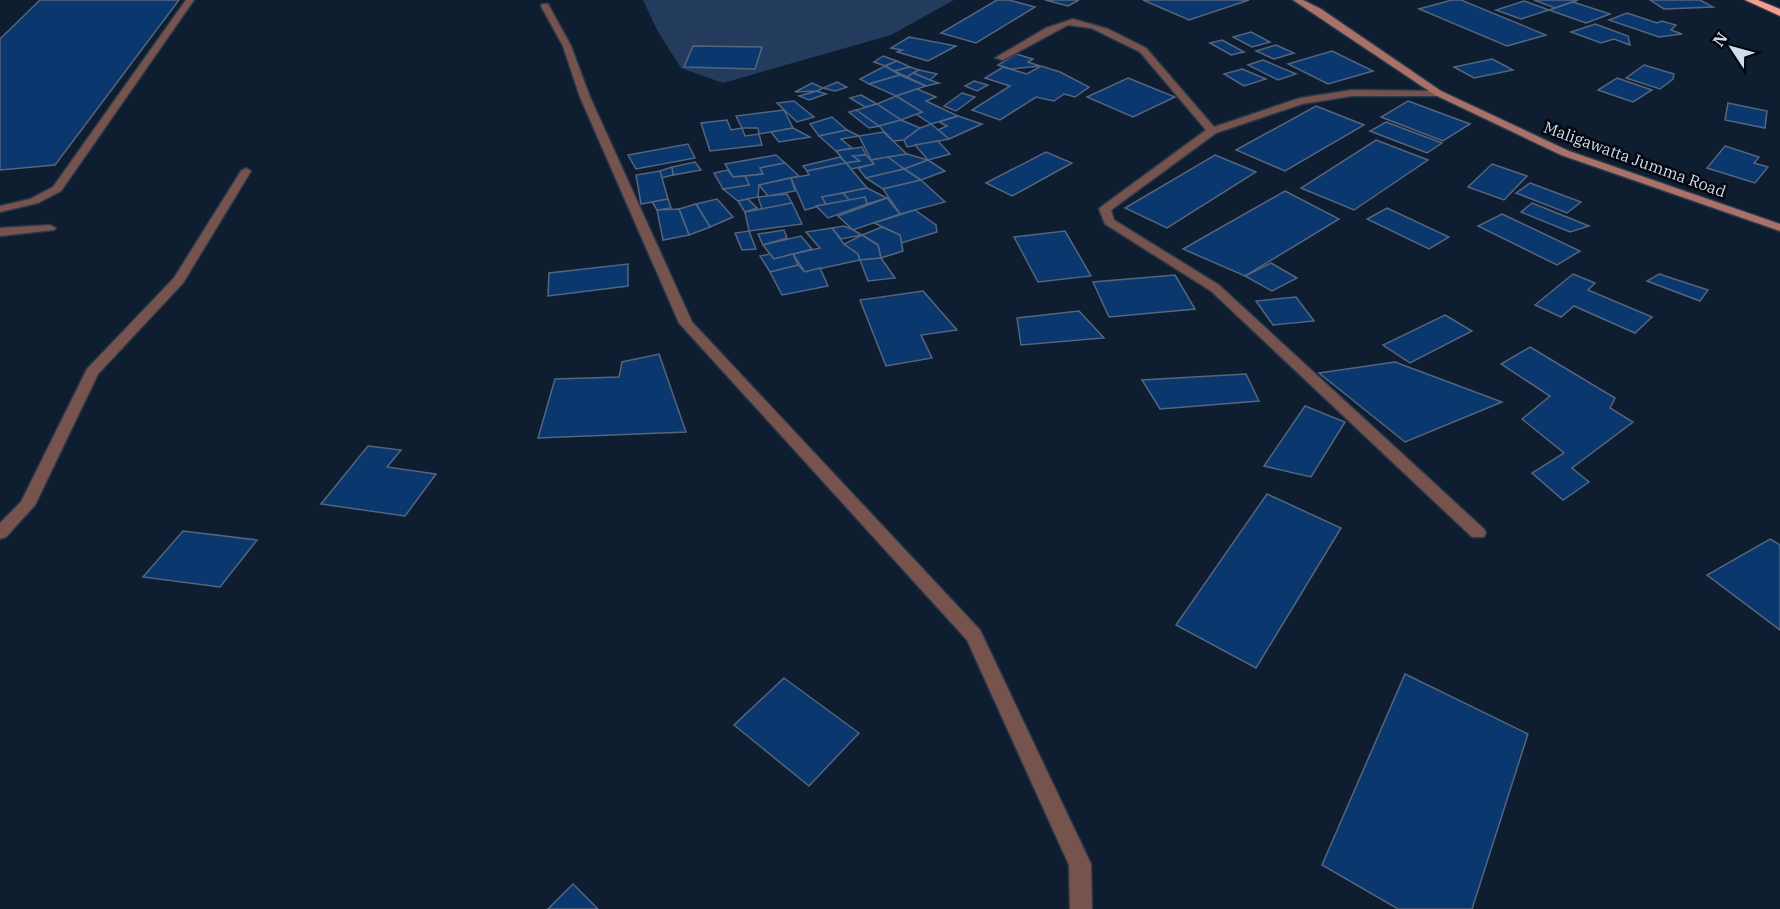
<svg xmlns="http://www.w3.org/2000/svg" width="1780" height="909" viewBox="0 0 1780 909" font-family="'IBM Plex Serif',serif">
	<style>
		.green { fill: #233c5e }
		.building { fill: #0b376f; stroke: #54657c; stroke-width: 1.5 }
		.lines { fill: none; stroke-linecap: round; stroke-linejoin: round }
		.lane-casing { stroke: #2a384b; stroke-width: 3 }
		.street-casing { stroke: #2a384b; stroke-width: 3 }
		.secondary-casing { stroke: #2a384b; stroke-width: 3 }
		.highway-casing { stroke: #2a384b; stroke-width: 3 }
		.lane { fill: #76534d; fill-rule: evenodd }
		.street { fill: #76534d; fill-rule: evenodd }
		.secondary { fill: #a97167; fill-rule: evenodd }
		.highway { fill: #f59e8e; fill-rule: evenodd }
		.labels { text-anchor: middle; stroke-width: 5; stroke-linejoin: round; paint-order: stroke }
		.far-street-label { font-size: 16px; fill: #d2dcea; stroke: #030710 }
	</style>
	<rect width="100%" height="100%" fill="#0f1d31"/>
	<polygon class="green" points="643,0 954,0 891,35 723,83 681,68 657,30"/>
	<g class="building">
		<polygon points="40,0 179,0 55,165 0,170 0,39"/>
		<polygon points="997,0 1009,0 1035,7 976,43 941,33"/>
		<polygon points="1045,0 1079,0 1068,6"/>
		<polygon points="1143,0 1249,0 1189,20"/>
		<polygon points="1452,0 1461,0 1546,35 1507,46 1419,9"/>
		<polygon points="1534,0 1578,0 1555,8"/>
		<polygon points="1650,0 1700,0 1713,7 1664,9"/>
		<polygon points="1524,1 1549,10 1521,19 1496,10"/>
		<polygon points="1573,2 1610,14 1586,23 1549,10"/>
		<polygon points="1627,13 1657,23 1662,21 1676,25 1671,30 1682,34 1659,37 1609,20"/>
		<polygon points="1595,24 1628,36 1630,45 1614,39 1601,43 1571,32"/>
		<polygon points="1251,32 1270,42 1252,47 1233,37"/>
		<polygon points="909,37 956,46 928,61 897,52 902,50 891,48"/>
		<polygon points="1222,40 1244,52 1231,55 1210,43"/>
		<polygon points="1276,45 1294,53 1274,59 1256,51"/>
		<polygon points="693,46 762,47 755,69 684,67"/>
		<polygon points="1332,51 1373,71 1328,84 1288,64"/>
		<polygon points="1016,54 1033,59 1028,62 1040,66 1011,69 998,65"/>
		<polygon points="883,56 897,61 885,66 874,62"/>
		<polygon points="1492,59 1513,70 1474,78 1454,67"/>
		<polygon points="1263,60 1296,74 1278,80 1248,65"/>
		<polygon points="897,61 910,67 894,71 885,66"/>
		<polygon points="1644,65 1674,74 1673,79 1660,89 1626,78"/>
		<polygon points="885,66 900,75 869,84 860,79"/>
		<polygon points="1041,66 1060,72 1089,87 1075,97 1064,94 1054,101 1036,97 1000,120 972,110 1010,86 985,78 1003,67 1027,74"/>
		<polygon points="910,67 919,70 907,77 894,71"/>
		<polygon points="1242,69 1266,79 1244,86 1224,74"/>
		<polygon points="919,70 937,74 930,80 913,73"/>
		<polygon points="913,73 930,80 939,83 926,86 907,77"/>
		<polygon points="900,75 926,86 896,96 869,84"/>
		<polygon points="1128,78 1175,97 1133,117 1087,97"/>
		<polygon points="1617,78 1652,90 1633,102 1598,90"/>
		<polygon points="974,81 988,85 977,91 965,86"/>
		<polygon points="837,82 847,87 835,91 823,88"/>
		<polygon points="812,83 823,88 817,91 795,92"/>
		<polygon points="917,89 936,97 926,101 958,116 931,124 916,114 922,112 896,96"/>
		<polygon points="817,91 826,94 809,100 799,96"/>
		<polygon points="962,93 975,97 956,111 944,106"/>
		<polygon points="861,95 877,104 865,107 850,98"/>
		<polygon points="896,96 922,112 901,120 877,104"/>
		<polygon points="794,101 814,117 797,122 777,103"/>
		<polygon points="1408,101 1470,124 1443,141 1381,117"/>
		<polygon points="1728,103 1767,111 1765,128 1725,120"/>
		<polygon points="877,104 901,120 879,126 856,110"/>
		<polygon points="1316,106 1364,125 1285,171 1236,150"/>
		<polygon points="784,110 793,128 759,134 758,128 742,128 736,116"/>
		<polygon points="856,110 879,126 869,128 849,112"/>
		<polygon points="958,116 982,124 949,139 938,130 947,126 939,122"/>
		<polygon points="832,117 847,130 819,136 810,124"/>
		<polygon points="727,120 731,130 742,128 745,136 759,134 762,145 710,151 701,123"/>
		<polygon points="901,120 920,128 904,140 893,141 879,126"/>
		<polygon points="1386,122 1442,143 1427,153 1370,131"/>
		<polygon points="931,124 949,139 907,147 904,140 920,128"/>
		<polygon points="793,128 810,137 779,142 771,132"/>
		<polygon points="847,130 859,136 841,139 852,148 836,151 819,136"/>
		<polygon points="883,132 893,141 907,154 871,160 859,136"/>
		<polygon points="1376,140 1428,160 1354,210 1301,188"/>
		<polygon points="938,141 950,154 928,160 915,145"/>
		<polygon points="688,144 695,158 636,169 628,155"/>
		<polygon points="1725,146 1759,157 1754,163 1768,167 1755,183 1707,168"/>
		<polygon points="862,147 866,155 853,156 860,161 846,163 836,151"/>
		<polygon points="1046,152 1072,163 1012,196 986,183"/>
		<polygon points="907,154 928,160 904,169 888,157"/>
		<polygon points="776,155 785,163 760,168 763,174 733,177 725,164"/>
		<polygon points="866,155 874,164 851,169 846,163 860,161 853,156"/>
		<polygon points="1215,155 1256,172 1167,228 1125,208"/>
		<polygon points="840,157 846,163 807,171 803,166"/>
		<polygon points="888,157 904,169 866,178 858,168 874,164 871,160"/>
		<polygon points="928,160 945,171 921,180 904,169"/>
		<polygon points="695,162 701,170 673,175 672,167"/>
		<polygon points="785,163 799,176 759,185 758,197 738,201 723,189 749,185 745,176 763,174 760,168"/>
		<polygon points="846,163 867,188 822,197 826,204 805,210 791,178 809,175 807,171"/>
		<polygon points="1492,164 1527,176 1504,200 1468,187"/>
		<polygon points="672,167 673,175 661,178 660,171"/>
		<polygon points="904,169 921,180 883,189 866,178"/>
		<polygon points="728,170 733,177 745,176 749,185 723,189 714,173"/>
		<polygon points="660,171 668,199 641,204 636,175"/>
		<polygon points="791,178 795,191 768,196 759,185"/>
		<polygon points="921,180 945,202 900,214 883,189"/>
		<polygon points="1530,183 1581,202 1567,213 1516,193"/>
		<polygon points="867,188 887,198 867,204 865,197 851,202 843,193"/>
		<polygon points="1285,191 1339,219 1245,276 1183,249"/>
		<polygon points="843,193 851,202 826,204 822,197"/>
		<polygon points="787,194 792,203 762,209 758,197"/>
		<polygon points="865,197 867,204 828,218 816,206"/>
		<polygon points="887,198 900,214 853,230 838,216"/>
		<polygon points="668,199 671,208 657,210 652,202"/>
		<polygon points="717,199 733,217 710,227 696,204"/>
		<polygon points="748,199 757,208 745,212 738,201"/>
		<polygon points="792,203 802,224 749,231 745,212"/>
		<polygon points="1532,203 1589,226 1570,232 1521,212"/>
		<polygon points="696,204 710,227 689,235 679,209"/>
		<polygon points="1387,208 1449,237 1429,249 1367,219"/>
		<polygon points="679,209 689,235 663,240 657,210"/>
		<polygon points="915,210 936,225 937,232 901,243 900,235 874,223"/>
		<polygon points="1502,214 1580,251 1557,265 1478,226"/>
		<polygon points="844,226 853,230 862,235 841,239 832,228"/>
		<polygon points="882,227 900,235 903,251 881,258 878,245 862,235"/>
		<polygon points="832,228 844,244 858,254 860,260 805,272 793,254 820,248 806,232"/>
		<polygon points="784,230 787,238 763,245 758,234"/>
		<polygon points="749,231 756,249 742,250 735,233"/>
		<polygon points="1065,231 1091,276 1038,282 1014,237"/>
		<polygon points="862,235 878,245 881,258 860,260 858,254 844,244"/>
		<polygon points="801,236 812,249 774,259 763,245"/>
		<polygon points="770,254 774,259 793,254 798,265 770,272 760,256"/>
		<polygon points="881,258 895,278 868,281 860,260"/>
		<polygon points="1271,263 1297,278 1272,291 1245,276"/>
		<polygon points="628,264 628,286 548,296 549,273"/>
		<polygon points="798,265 805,272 820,268 828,286 782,295 770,272"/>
		<polygon points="1573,274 1595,283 1588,290 1652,317 1635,333 1574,306 1561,317 1535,305"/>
		<polygon points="1659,274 1708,290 1700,301 1647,281"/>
		<polygon points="1175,275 1195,309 1109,317 1093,282"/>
		<polygon points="923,291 957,330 921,335 932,358 886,366 860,300"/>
		<polygon points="1296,297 1314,321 1273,325 1256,301"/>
		<polygon points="1079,311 1104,338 1021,345 1017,318"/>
		<polygon points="1445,315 1472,331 1410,363 1383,345"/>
		<polygon points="1530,347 1615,398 1610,408 1633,422 1572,468 1589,482 1563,500 1532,473 1564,453 1522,419 1550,396 1501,364"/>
		<polygon points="659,354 686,432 538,438 555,379 619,377 622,362"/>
		<polygon points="1395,362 1502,402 1405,442 1319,373"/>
		<polygon points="1246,374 1259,401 1160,409 1142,380"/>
		<polygon points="1305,406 1345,422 1311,477 1264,466"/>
		<polygon points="368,446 401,450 387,467 436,474 405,516 321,504"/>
		<polygon points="1267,494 1341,528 1256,668 1176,625"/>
		<polygon points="183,531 257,540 220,587 143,577"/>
		<polygon points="1770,539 1780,545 1780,630 1707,575"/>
		<polygon points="1405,674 1528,734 1472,909 1398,909 1322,865"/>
		<polygon points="784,678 859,733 809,786 734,725"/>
		<polygon points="573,884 598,909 548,909"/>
	</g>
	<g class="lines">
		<defs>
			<polygon id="lane" points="50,225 56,228 54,230 0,236 0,228"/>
			<g id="street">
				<polygon points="186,0 194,0 61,191 38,203 0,212 0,206 30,199 53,187"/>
				<polygon points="542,4 548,4 571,46 590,97 692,322 980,630 1091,864 1092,909 1070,909 1069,865 967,640 679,323 580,97 563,46 541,6"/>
				<polygon points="1073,19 1108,29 1146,48 1214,127 1300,98 1352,90 1441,91 1443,93 1438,96 1352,96 1302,104 1216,133 1111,210 1114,220 1219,285 1484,529 1486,533 1484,537 1472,537 1211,291 1105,224 1099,209 1101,207 1206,130 1140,52 1091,28 1068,25 1003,60 995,58 1046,28"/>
				<polygon points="246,168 251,171 183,283 98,374 35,505 6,537 0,539 0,523 21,502 87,369 174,278 241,171"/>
			</g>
			<polygon id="secondary" points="1293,0 1303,0 1321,9 1441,91 1569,151 1780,224 1780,231 1561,155 1435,95"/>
			<polygon id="highway" points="1745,0 1758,0 1780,9 1780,16"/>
		</defs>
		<use href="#lane" class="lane-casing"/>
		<use href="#street" class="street-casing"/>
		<use href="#secondary" class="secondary-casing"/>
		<use href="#highway" class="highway-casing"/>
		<use href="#lane" class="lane"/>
		<use href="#street" class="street"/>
		<use href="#secondary" class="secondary"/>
		<use href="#highway" class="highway"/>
	</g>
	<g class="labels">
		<g class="far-street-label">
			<text transform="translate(1635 159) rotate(20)" y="6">Maligawatta Jumma Road</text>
		</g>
	</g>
	<g transform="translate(1732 48) rotate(306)" stroke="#030710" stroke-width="4.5" paint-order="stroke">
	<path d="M0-4.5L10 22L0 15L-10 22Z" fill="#d2dcea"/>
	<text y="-9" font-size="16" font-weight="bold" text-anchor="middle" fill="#d2dcea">N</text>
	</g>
</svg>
